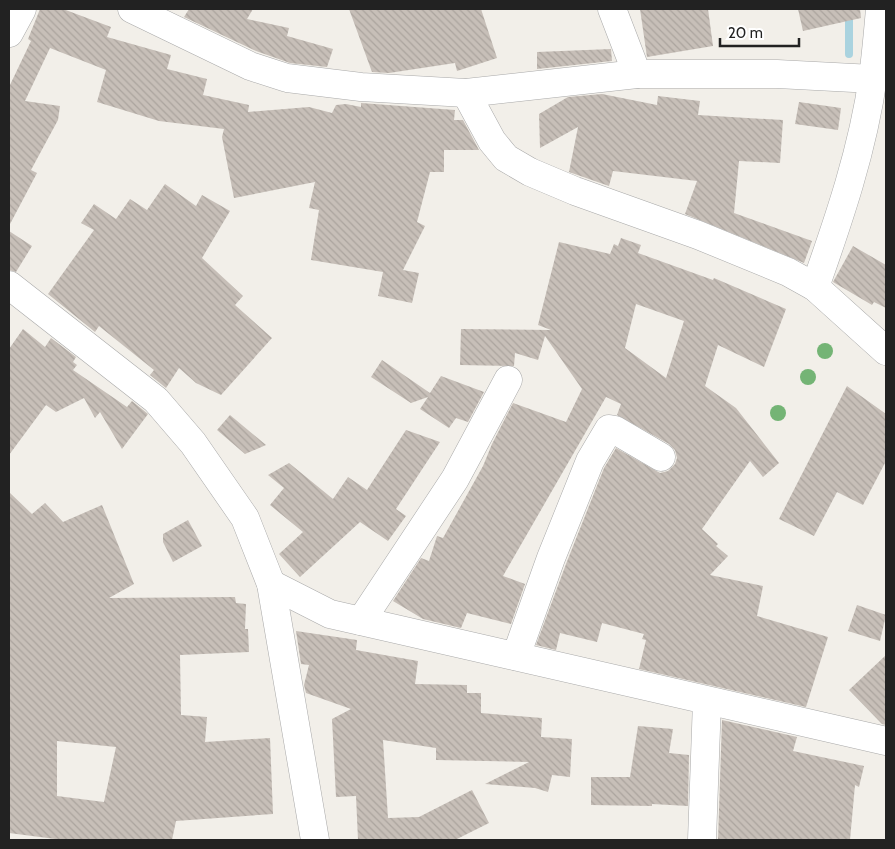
<svg xmlns="http://www.w3.org/2000/svg" width="895" height="849" viewBox="0 0 895 849" font-family="Cabin,sans-serif">
	<style>
		.lines { fill: none; stroke-linecap: round; stroke-linejoin: round }
		.stream { stroke: #aad3df; stroke-width: 8 }
		.building { fill: url(#building-back-hatch); fill-rule: evenodd }
		.minor-casing { stroke: #a9a9a9; stroke-width: 29 }
		.minor { stroke: #fff; stroke-width: 28 }
		.tree { fill: #74b475 }
	</style>
	<defs>
		<pattern id="building-back-hatch" width="6" height="6" patternUnits="userSpaceOnUse" patternTransform="scale(1.25)"><rect width="6" height="6" fill="#c7bfb8"/><path d="M-1 5l2 2M0 0l6 6M5-1l2 2" fill="none" stroke="#aba49e"/></pattern>
	</defs>
	<rect width="100%" height="100%" fill="#f2efe9"/>
	<g class="lines">
		<polyline class="stream" points="849,9 849,54"/>
	</g>
	<g class="building">
		<polygon points="40,9 63,9 111,27 107,37 171,55 167,69 207,79 203,95 249,105 248,112 309,107 332,113 336,105 346,104 361,107 361,103 455,110 454,120 463,120 479,150 444,150 444,172 430,172 417,222 425,226 403,270 419,273 412,303 378,296 383,272 311,260 319,210 309,208 315,182 234,198 222,137 224,129 159,121 97,102 106,70 50,48 25,101 60,106 58,120 31,170 37,173 9,226 9,87 31,41 28,39"/>
		<polygon points="189,9 253,9 247,19 289,28 287,36 333,49 327,67 290,63 256,51 184,17"/>
		<polygon points="349,9 481,9 497,58 457,71 455,63 389,73 372,72"/>
		<polygon points="640,9 708,9 713,46 647,57"/>
		<polygon points="798,9 860,9 861,18 803,31"/>
		<polygon points="611,49 612,61 537,69 537,52"/>
		<polygon points="602,94 657,105 658,96 700,101 698,115 783,120 780,163 739,161 734,213 812,241 804,263 685,214 697,181 613,171 609,186 569,172 578,127 540,148 539,114 568,97"/>
		<polygon points="799,102 841,108 838,130 795,124"/>
		<polygon points="165,184 196,206 202,195 230,211 202,258 243,296 235,305 272,338 221,395 196,383 179,368 166,388 150,375 154,370 99,326 95,332 48,294 94,230 81,223 94,204 116,219 130,199 147,210"/>
		<polygon points="9,231 32,246 16,272 9,270"/>
		<path d="M 621,238 L 641,245 L 638,253 L 713,280 L 714,278 L 786,309 L 764,367 L 718,345 L 705,386 L 736,408 L 779,463 L 763,477 L 750,461 L 702,529 L 718,544 L 716,546 L 728,556 L 710,575 L 763,586 L 757,616 L 828,637 L 806,707 L 639,669 L 646,640 L 642,639 L 644,634 L 602,623 L 597,642 L 560,633 L 556,650 L 536,645 L 566,564 L 604,468 L 616,448 L 660,473 L 668,471 L 675,464 L 677,458 L 675,450 L 669,444 L 617,415 L 621,404 L 606,397 L 503,576 L 525,584 L 511,624 L 467,613 L 461,628 L 423,619 L 393,601 L 421,558 L 429,561 L 437,536 L 443,538 L 483,466 L 492,444 L 513,403 L 566,422 L 582,389 L 545,336 L 538,360 L 515,353 L 514,366 L 460,365 L 461,329 L 551,330 L 538,325 L 559,242 L 610,254 L 614,244 L 618,246 ZM 636,304 L 684,321 L 666,378 L 625,348 Z"/>
		<polygon points="853,246 886,265 886,308 874,302 872,305 833,282"/>
		<polygon points="23,329 45,347 51,338 76,357 73,362 77,365 73,370 127,407 132,401 148,414 122,449 100,412 95,418 84,398 56,412 46,405 9,455 9,349"/>
		<polygon points="382,360 430,393 441,376 484,392 468,422 456,418 449,428 420,409 428,397 411,403 371,377"/>
		<polygon points="847,386 886,414 886,461 863,505 837,492 814,536 779,519"/>
		<polygon points="230,415 266,445 245,454 217,430"/>
		<polygon points="406,430 440,442 396,509 406,516 388,541 360,522 300,577 279,554 303,532 270,505 284,488 268,475 289,463 333,499 348,477 367,490"/>
		<path d="M 9,492 L 32,514 L 45,503 L 63,522 L 102,505 L 134,584 L 109,598 L 235,597 L 236,603 L 246,604 L 245,629 L 248,629 L 249,652 L 180,655 L 181,715 L 207,717 L 205,742 L 270,738 L 273,814 L 176,821 L 172,840 L 63,840 L 9,833 ZM 57,741 L 116,747 L 104,802 L 57,796 Z"/>
		<polygon points="188,520 202,546 173,562 163,542 163,534"/>
		<polygon points="857,605 886,615 880,641 848,631"/>
		<polygon points="296,631 357,640 356,650 418,661 415,684 467,685 467,693 481,693 481,713 542,718 541,737 572,739 570,777 552,775 548,792 535,788 485,784 529,762 436,760 436,748 383,740 388,818 419,817 472,790 489,823 455,840 358,840 356,796 336,797 332,719 351,709 306,693 304,685 309,665 301,664"/>
		<polygon points="886,655 886,725 882,724 849,690"/>
		<polygon points="722,720 797,737 793,751 864,766 859,787 855,785 850,840 718,840"/>
		<polygon points="638,726 673,729 669,753 689,755 688,806 652,804 652,806 591,805 591,777 630,777"/>
	</g>
	<g class="lines">
		<defs>
			<g id="minor">
				<polyline points="132,9 250,66 287,78 361,87 466,93 637,74 777,74 873,79"/>
				<polyline points="612,9 637,74"/>
				<polyline points="9,33 22,9"/>
				<polyline points="466,93 492,141 506,158 530,172 575,191 698,235 788,272 815,287 886,351"/>
				<polyline points="9,285 156,400 193,443 245,518 271,584 315,840"/>
				<path d="M 815,287 C 839,219 863,149 873,77 C 876,55 878,32 880,9"/>
				<polyline points="271,584 330,614 886,741"/>
				<polyline points="361,621 455,479 508,380"/>
				<polyline points="516,656 551,558 590,461 609,429 615,430 661,457"/>
				<polyline points="702,840 707,701"/>
			</g>
		</defs>
		<use href="#minor" class="minor-casing"/>
		<use href="#minor" class="minor"/>
	</g>
	<g class="tree">
		<circle cx="825" cy="351" r="8"/>
		<circle cx="808" cy="377" r="8"/>
		<circle cx="778" cy="413" r="8"/>
	</g>
	<rect width="895" height="849" fill="none" stroke="#222222" stroke-width="20"/>
	<path d="M720 38v8h79v-8" fill="none" stroke="#222222" stroke-width="2.5"/>
	<text x="728" y="38" font-size="15" fill="#222222" stroke="#ffffff" stroke-width="4" paint-order="stroke">20 m</text>
</svg>
